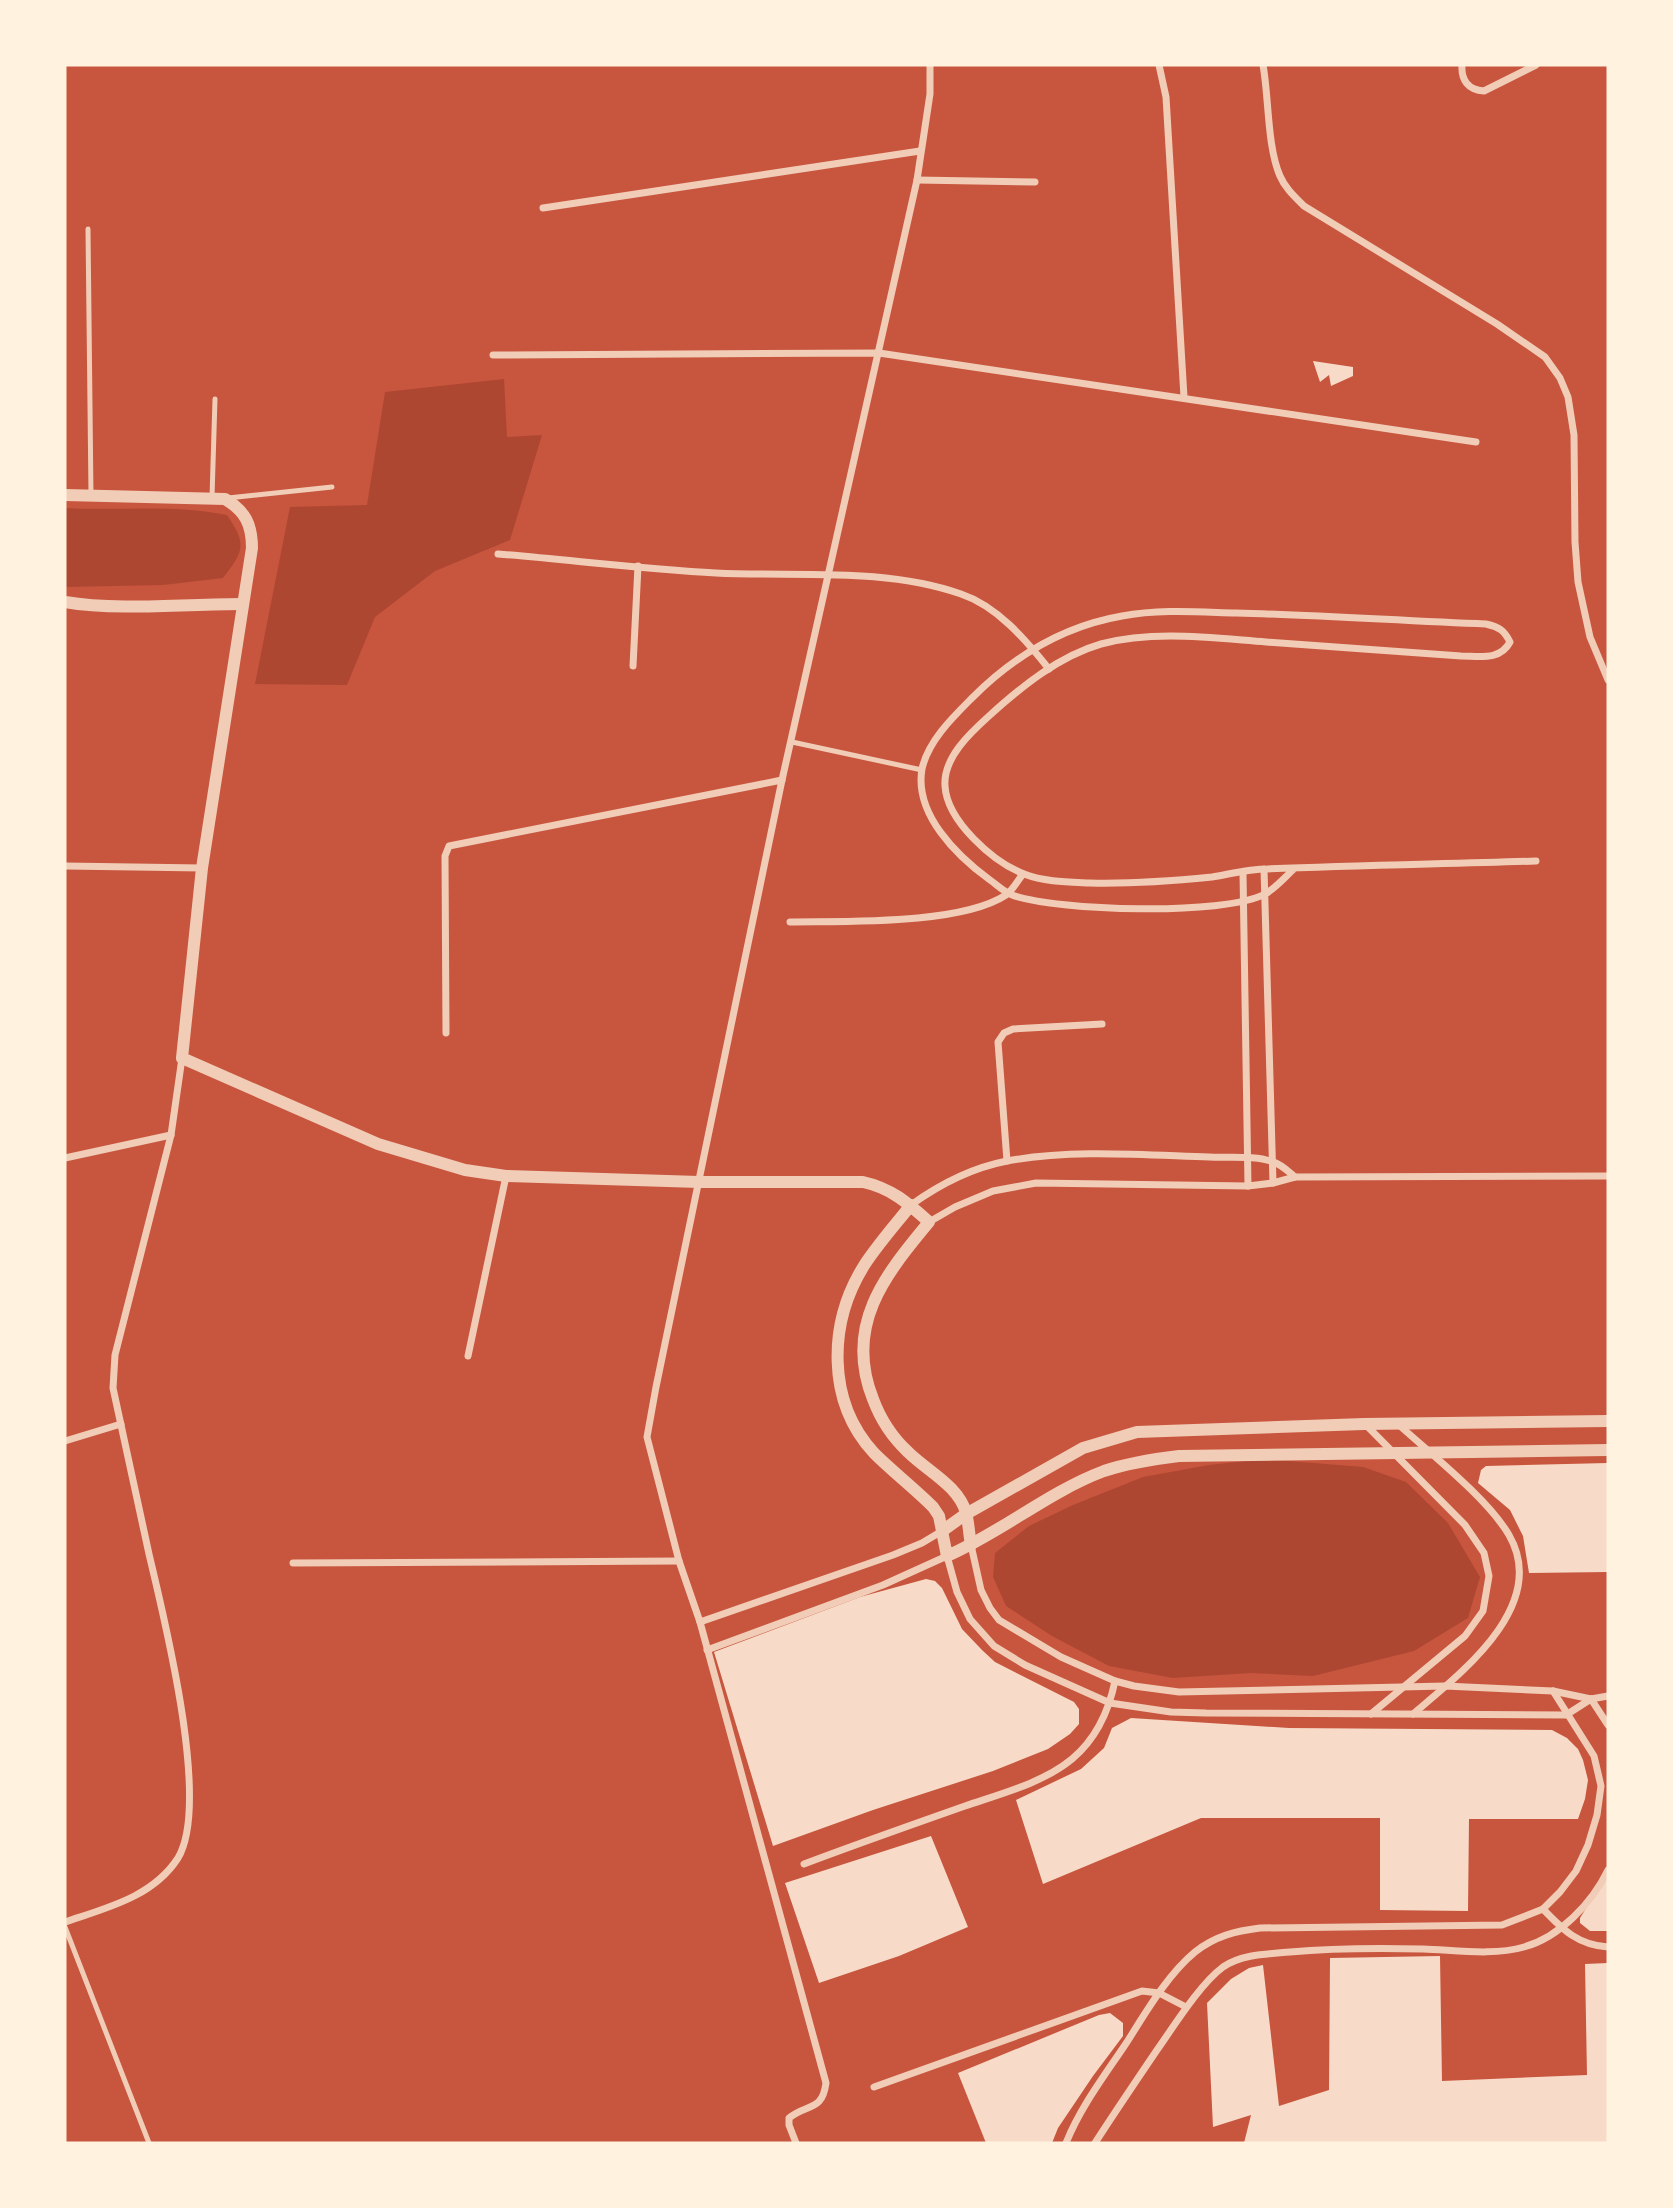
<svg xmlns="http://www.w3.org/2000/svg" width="1673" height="2208" viewBox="0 0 1673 2208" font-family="'Golos Text',sans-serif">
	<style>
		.green { fill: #ae4732 }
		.building { fill: #f7dbc8 }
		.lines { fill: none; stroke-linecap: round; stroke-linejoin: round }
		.service { stroke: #f1ccb7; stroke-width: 5 }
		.minor { stroke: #f1ccb7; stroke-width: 7 }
		.tertiary { stroke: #f1ccb7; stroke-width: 12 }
	</style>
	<rect width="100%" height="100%" fill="#c8553d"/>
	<g class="green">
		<polygon points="504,379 507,437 542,435 510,540 435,571 375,617 347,685 255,684 290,507 367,505 385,392"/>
		<path d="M 65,508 C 119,511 173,504 227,515 C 247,544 244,551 223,578 L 163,585 L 65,587 Z"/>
		<polygon points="1264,1459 1363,1467 1406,1482 1448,1523 1480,1577 1468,1618 1414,1651 1313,1676 1251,1673 1173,1678 1109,1666 1052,1636 1006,1606 993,1577 995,1553 1029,1526 1073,1505 1143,1477 1209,1465"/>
	</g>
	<g class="building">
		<polygon points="1313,361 1353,367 1353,376 1331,386 1329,375 1320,382"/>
		<polygon points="1608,1463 1608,1572 1529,1573 1523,1536 1510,1510 1478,1483 1481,1470 1486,1466"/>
		<polygon points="926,1579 935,1581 942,1588 962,1629 982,1650 995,1662 1074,1702 1079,1709 1079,1724 1070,1734 1048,1749 993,1771 873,1810 773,1846 714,1652 860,1597"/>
		<polygon points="1131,1718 1289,1728 1552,1730 1567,1738 1578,1749 1583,1760 1588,1780 1585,1799 1578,1819 1469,1819 1468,1911 1380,1910 1380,1818 1201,1818 1043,1884 1016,1800 1081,1769 1104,1748 1112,1728"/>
		<polygon points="931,1836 968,1927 899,1956 819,1983 785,1883"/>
		<polygon points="1608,1873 1608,1931 1590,1931 1580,1923 1580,1918"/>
		<polygon points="1440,1956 1442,2081 1587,2075 1585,1964 1608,1963 1608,2143 1244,2143 1251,2115 1213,2127 1207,2003 1231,1979 1249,1968 1263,1965 1279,2106 1329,2090 1330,1958"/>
		<polygon points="1110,2013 1123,2023 1123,2036 1093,2076 1058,2128 1052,2143 986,2143 958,2073 1099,2015"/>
	</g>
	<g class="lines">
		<g class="service">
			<polyline points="88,229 91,495"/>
			<polyline points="212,497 215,399"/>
			<polyline points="228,498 332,487"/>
			<polyline points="792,742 922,770"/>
			<polyline points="65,1927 149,2143"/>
		</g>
		<g class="minor">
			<polyline points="1159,65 1166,97 1184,397"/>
			<path d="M 1263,65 C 1269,98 1267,146 1280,176 C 1285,188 1295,197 1304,206 L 1497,324 L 1545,357 L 1560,378 L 1568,397 L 1574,435 L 1575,542 L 1578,582 L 1590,637 L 1608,680"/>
			<path d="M 1462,65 C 1461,80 1468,90 1484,91 L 1536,65"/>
			<polyline points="917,180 1035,182"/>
			<polyline points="543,208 920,151"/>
			<polyline points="493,355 879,353 1476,442"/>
			<path d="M 498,554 C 571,560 644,569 716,573 C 797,577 883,567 961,594 C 997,606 1026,640 1049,669"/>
			<polyline points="633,666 638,566"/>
			<polyline points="65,866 202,868"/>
			<polyline points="1264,869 1273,1183"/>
			<path d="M 1294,869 C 1285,877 1276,888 1265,894 C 1224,916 1057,911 1012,895 C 1004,892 997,885 990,880 C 957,856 914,814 922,769 C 928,741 953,717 972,698 C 1013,657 1064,626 1122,616 C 1160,609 1198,612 1236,613 C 1320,615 1403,621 1486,624 C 1499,627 1504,630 1510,642 C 1500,661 1479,656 1461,656 C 1396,651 1331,647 1266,642 C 1212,638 1154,630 1101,644 C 1059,656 1021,687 989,716 C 970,733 943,758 945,786 C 947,821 993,862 1024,874 C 1045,882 1068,882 1090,883 C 1131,884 1172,881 1212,877 C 1230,874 1249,869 1267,869 C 1356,865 1446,864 1536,861"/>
			<polyline points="1243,873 1248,1186"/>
			<path d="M 790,922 C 845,921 960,925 1006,895 C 1013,890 1018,880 1023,874"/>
			<polyline points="446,1033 445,856 449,846 782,780"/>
			<polyline points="65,1158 171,1135"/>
			<polyline points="1007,1161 998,1042 1004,1033 1013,1029 1102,1024"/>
			<path d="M 911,1205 C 940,1184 971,1168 1007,1161 C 1070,1149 1145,1155 1209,1157 C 1227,1158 1257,1155 1273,1162 C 1281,1164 1289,1172 1295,1177"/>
			<polyline points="929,1222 955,1207 993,1191 1036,1183 1248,1186 1273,1183 1295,1177 1608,1176"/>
			<polyline points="468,1356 506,1176"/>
			<polyline points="1365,1424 1465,1525 1484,1553 1489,1576 1483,1611 1465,1636 1371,1714"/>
			<path d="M 1399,1425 C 1431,1454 1488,1499 1509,1535 C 1550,1606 1460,1674 1413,1714"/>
			<polyline points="65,1441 121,1424"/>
			<polyline points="971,1545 981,1590 990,1608 999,1620 1061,1657 1115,1681 1134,1686 1179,1692 1445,1686 1553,1691 1591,1699"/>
			<polyline points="293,1563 679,1561"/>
			<polyline points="700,1622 893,1555 922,1543 942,1531"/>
			<polyline points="707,1650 883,1585 947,1556 957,1592 970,1619 994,1646 1025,1665 1110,1703 1171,1712 1206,1713 1566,1715 1591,1699 1608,1696"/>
			<polyline points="1591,1699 1608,1725"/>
			<path d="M 804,1864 C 857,1844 911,1825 965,1806 C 1000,1794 1043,1783 1072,1759 C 1096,1739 1109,1710 1115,1681"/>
			<path d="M 1543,1909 C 1563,1930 1578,1945 1608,1947"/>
			<path d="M 65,1922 C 106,1908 153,1897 178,1858 C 211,1803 164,1618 149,1554 C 137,1499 125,1444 113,1388 L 115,1355 L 171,1135 L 182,1058"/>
			<polyline points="874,2087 1142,1991 1159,1993 1186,2007"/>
			<path d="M 796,2143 L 789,2125 L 789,2118 C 808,2103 822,2112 826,2083 L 700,1622 L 679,1561 L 647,1437 L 656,1387 L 782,780 L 917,180 L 930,94 L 930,65"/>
			<path d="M 1066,2143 C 1081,2106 1105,2075 1127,2042 C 1146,2012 1168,1974 1195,1952 C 1215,1936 1236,1931 1260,1928 L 1502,1925 L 1543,1909 L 1560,1892 L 1576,1871 L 1588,1845 L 1597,1815 L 1601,1786 L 1594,1756 L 1553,1691"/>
			<path d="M 1095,2143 C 1115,2112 1136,2081 1157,2050 C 1174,2026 1200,1984 1223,1967 C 1242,1954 1268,1954 1290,1952 C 1334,1948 1380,1948 1423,1949 C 1455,1950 1493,1956 1524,1947 C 1560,1937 1592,1903 1608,1870"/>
		</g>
		<g class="tertiary">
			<path d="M 65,495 L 225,499 C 245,511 252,524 252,548 L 202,868 L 182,1058 L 378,1144 L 465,1170 L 506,1176 L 699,1182 L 863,1182 C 891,1188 908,1203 929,1222 C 884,1276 844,1326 873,1399 C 880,1418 893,1438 908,1452 C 927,1471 959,1486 966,1513 C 969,1524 969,1535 971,1545"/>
			<path d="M 65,602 C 117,611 187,604 242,604"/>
			<path d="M 911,1205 C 895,1225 879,1243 865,1264 C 828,1322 826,1401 874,1453 C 893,1472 914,1488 933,1507 L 939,1516 L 947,1556 C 1002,1532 1048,1492 1104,1471 C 1128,1463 1154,1459 1179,1456 L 1608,1450"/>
			<polyline points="942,1531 966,1514 1083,1448 1137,1432 1364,1424 1608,1421"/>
		</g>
	</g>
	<rect width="1673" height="2208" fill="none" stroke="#fff3e0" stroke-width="133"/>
</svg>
